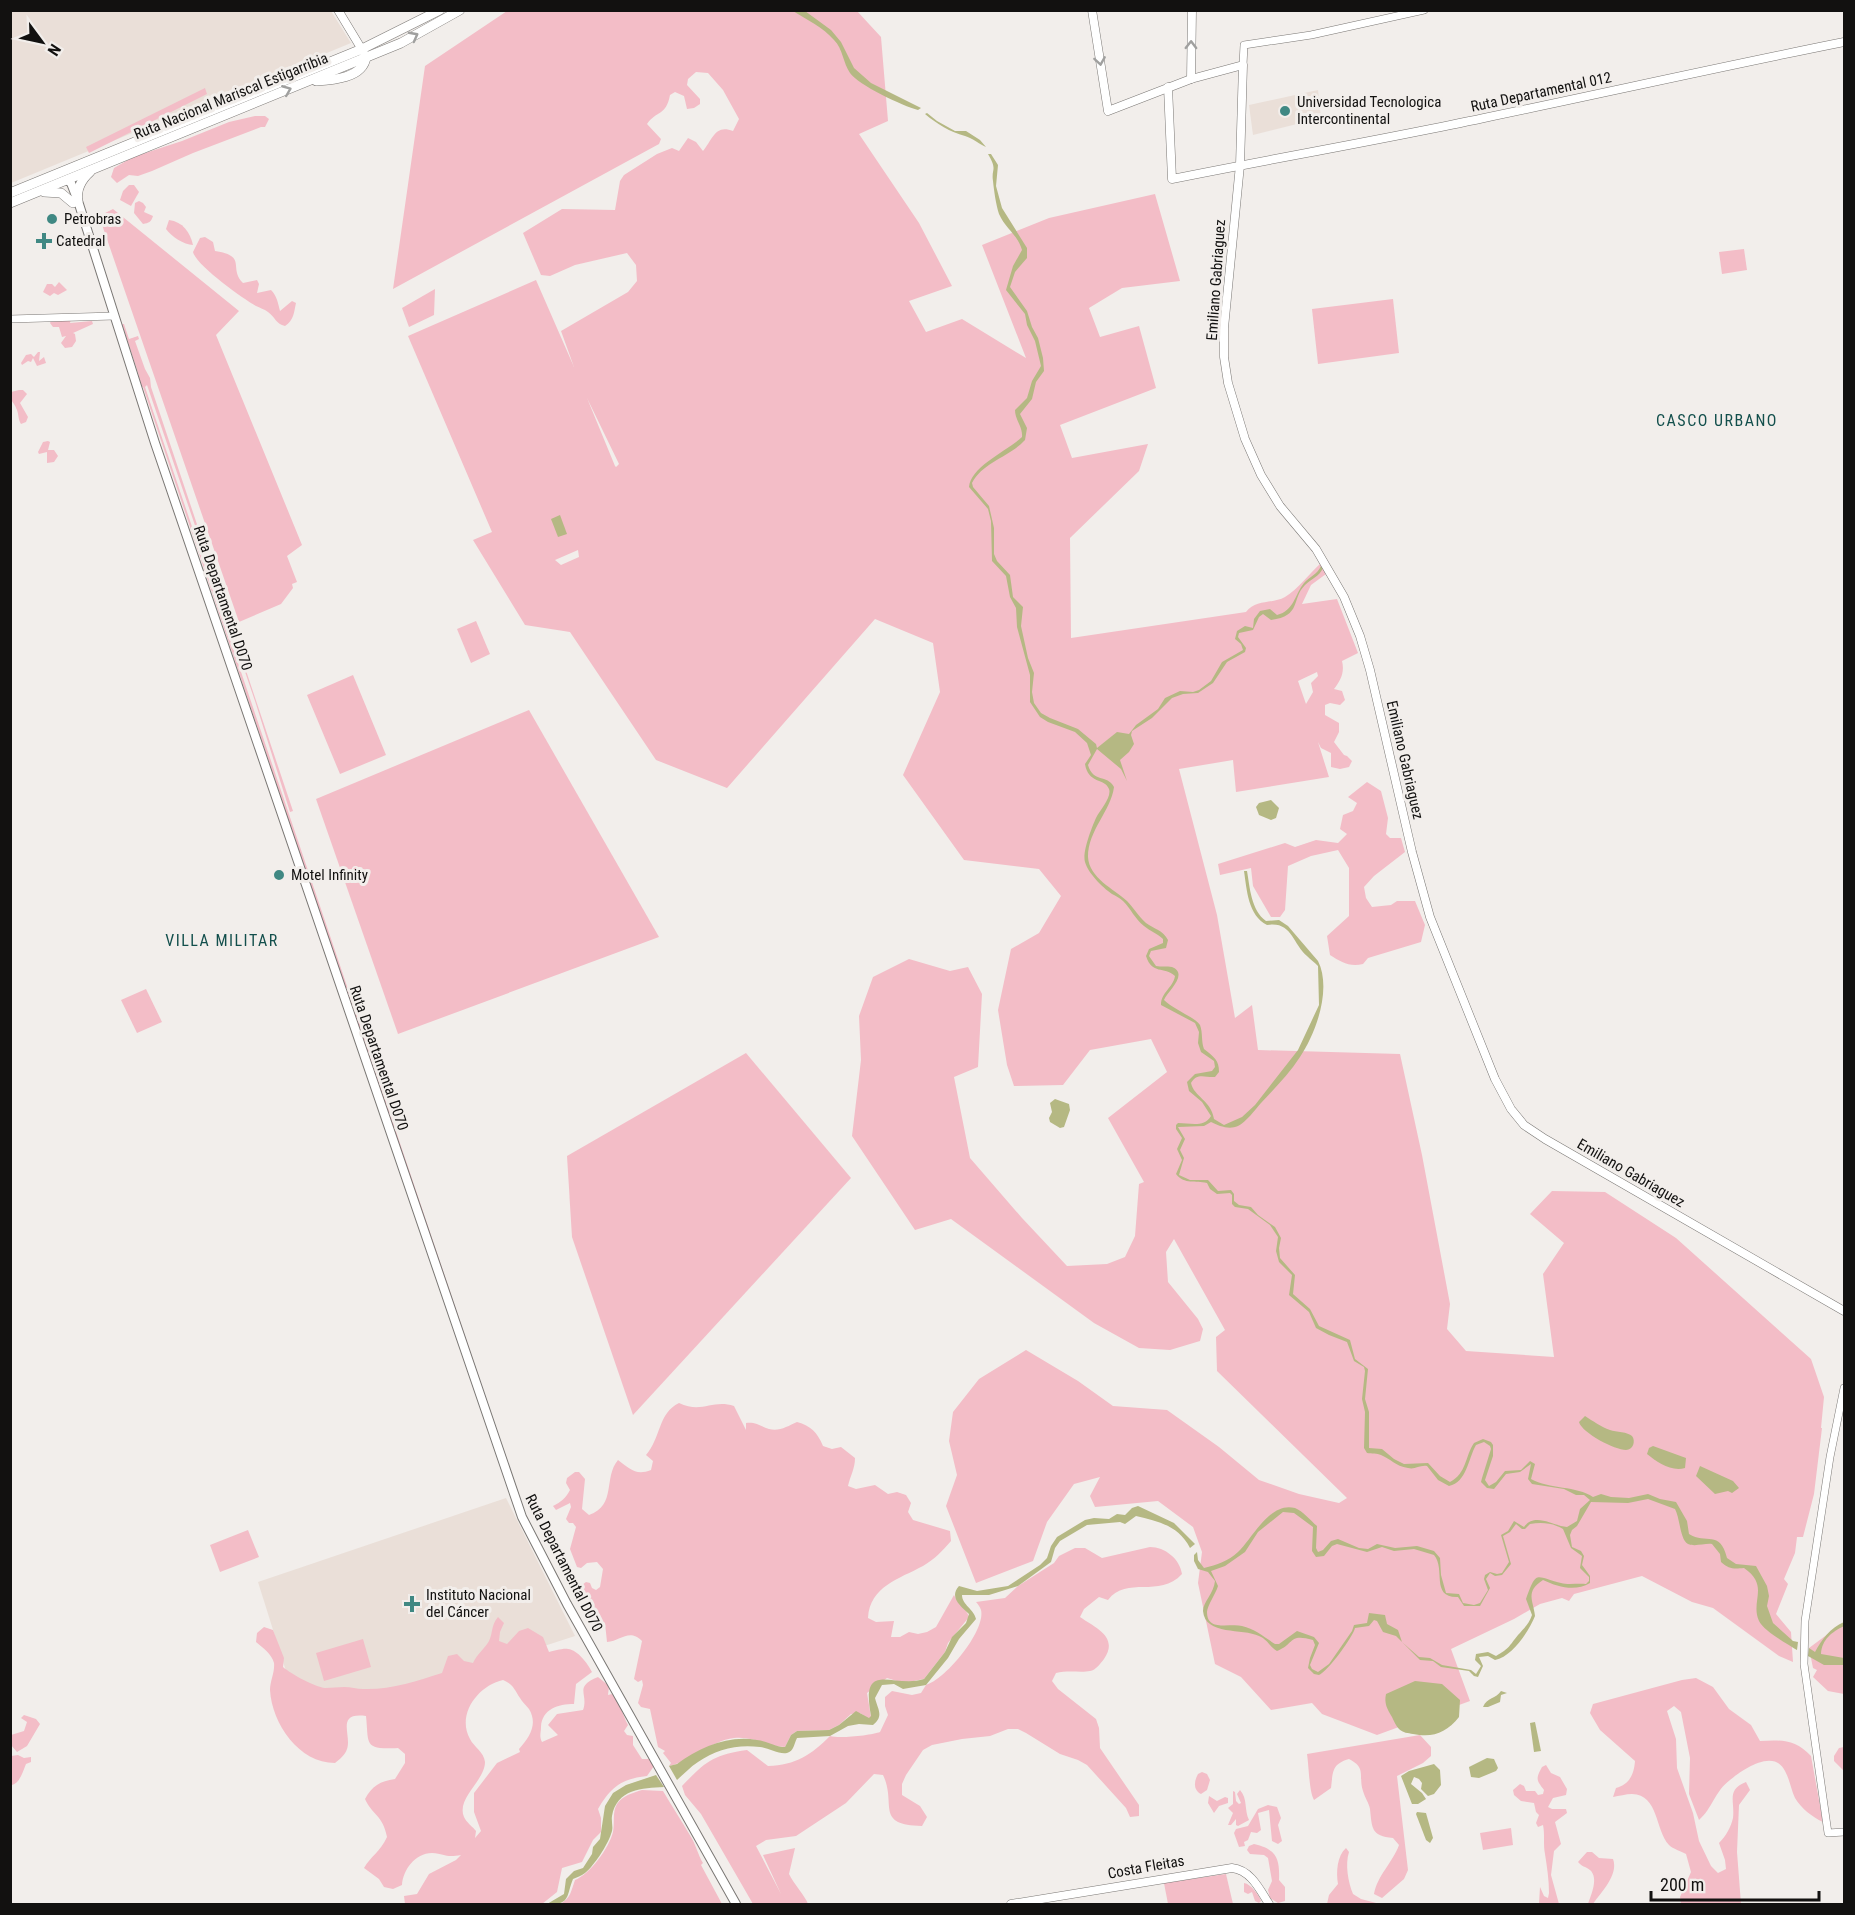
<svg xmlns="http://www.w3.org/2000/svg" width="1855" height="1915" viewBox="0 0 1855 1915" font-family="'Roboto Condensed',sans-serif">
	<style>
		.built { fill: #eadfd8 }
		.green { fill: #f3bdc7; fill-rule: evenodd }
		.water { fill: #b5b883; fill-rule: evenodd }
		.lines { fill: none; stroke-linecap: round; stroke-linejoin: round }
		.tertiary-casing { stroke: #7a7774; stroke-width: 8 }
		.secondary-casing { stroke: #7a7774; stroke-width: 9 }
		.primary-casing { stroke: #7a7774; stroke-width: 10 }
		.trunk-casing { stroke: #7a7774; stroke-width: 10 }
		.tertiary { stroke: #fff; stroke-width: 7 }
		.secondary { stroke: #fff; stroke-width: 8 }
		.primary { stroke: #fff; stroke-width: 8 }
		.trunk { stroke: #fff; stroke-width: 9 }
		.oneway { stroke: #a0a09f }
		.poi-dot { fill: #408883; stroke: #f2eeeb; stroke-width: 2 }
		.labels { text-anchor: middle; stroke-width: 6; stroke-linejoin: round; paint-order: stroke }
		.street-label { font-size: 15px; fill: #121110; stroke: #f2eeeb }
		.poi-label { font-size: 15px; fill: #121110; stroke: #f2eeeb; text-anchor: start }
		.neighbourhood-label { font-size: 16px; letter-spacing: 1.5px; fill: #134f4c; stroke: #f2eeeb }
	</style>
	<rect width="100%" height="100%" fill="#f2eeeb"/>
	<g class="built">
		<polygon points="11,11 331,11 351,43 11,183"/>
		<polygon points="1318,90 1321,118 1253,135 1249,105"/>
		<polygon points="506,1498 575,1636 375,1701 291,1687 258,1582"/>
	</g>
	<g class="green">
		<path d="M 507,11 L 857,11 L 881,37 L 888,121 L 859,134 L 919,223 L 952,286 L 909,301 L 926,332 L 962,319 L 1026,358 L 982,245 L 1049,218 L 1155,194 L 1180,281 L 1122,288 L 1089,308 L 1100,337 L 1139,326 L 1156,388 L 1060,425 L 1072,458 L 1148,444 L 1139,471 L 1070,538 L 1071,638 L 1246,612 C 1256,599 1273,604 1285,597 C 1298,589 1309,574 1320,564 L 1326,574 L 1311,585 L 1302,604 L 1337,599 L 1358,653 L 1342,661 C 1345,673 1340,681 1334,689 L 1342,691 L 1345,700 L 1340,705 L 1330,703 L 1325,705 L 1325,715 L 1339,723 L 1339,732 L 1334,742 L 1344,755 L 1347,756 L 1352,761 L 1349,767 L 1340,769 L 1331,767 L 1331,753 L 1321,748 L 1318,742 L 1329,777 L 1236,792 L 1233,760 L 1179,769 L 1217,915 L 1235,1018 L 1252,1005 L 1258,1050 L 1400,1054 L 1422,1155 L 1450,1304 L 1447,1329 L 1466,1351 L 1554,1357 L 1543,1274 L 1564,1243 L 1530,1214 L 1552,1191 L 1605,1192 L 1676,1238 L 1811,1359 L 1824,1397 L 1821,1428 L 1822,1428 L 1814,1494 L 1803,1537 L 1797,1537 L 1795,1553 L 1784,1579 L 1788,1584 L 1776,1614 L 1791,1632 L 1793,1662 L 1779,1656 L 1713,1608 L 1692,1602 L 1642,1576 L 1574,1594 L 1569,1601 L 1562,1598 L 1540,1604 L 1514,1619 L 1451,1649 L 1470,1701 L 1377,1735 L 1322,1714 L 1312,1703 L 1271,1710 L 1241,1677 L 1215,1664 L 1198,1583 L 1202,1552 L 1193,1527 L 1158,1501 L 1095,1507 L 1090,1496 L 1100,1477 L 1074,1484 L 1047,1522 L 1033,1561 L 976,1583 L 946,1506 L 957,1475 L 949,1441 L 953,1412 L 979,1379 L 1026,1350 L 1078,1381 L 1113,1406 L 1167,1410 L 1219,1447 L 1259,1480 L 1299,1494 L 1339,1503 L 1347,1498 L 1217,1371 L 1216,1337 L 1225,1330 L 1174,1239 L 1166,1252 L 1168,1282 L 1198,1319 L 1203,1329 L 1200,1341 L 1170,1350 L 1139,1348 L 1094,1323 L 951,1219 L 915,1230 L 852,1136 L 861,1060 L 859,1016 L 873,977 L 909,959 L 950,971 L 968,967 L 982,994 L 978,1067 L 954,1077 L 970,1158 L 1022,1218 L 1067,1266 L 1107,1264 L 1125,1257 L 1135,1236 L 1139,1184 L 1144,1182 L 1108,1118 L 1167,1072 L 1151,1039 L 1090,1050 L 1063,1085 L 1014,1086 L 1007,1065 L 998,1010 L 1011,949 L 1039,933 L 1061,896 L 1039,869 L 964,860 L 903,775 L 940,692 L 933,643 L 875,619 L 727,788 L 656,760 L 570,632 L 525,625 L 473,540 L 492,532 L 408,336 L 536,280 L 574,367 L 561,331 L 628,292 L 637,281 L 636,265 L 627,253 L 575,265 L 550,276 L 541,275 L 523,233 L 562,209 L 615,210 L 620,181 L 624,175 L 657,154 L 672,148 L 679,151 L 688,138 L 696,142 L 703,151 C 713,139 715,124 733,131 L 739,119 L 723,90 L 708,73 L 696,72 L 688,79 L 687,85 L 700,99 L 700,104 L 694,108 L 687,109 L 684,96 L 675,92 L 670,95 C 666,116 657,110 647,124 L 661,139 L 659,144 L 393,289 L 425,66 ZM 587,398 L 619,464 L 616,467 L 615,466 ZM 578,550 L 579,557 L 561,565 L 555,560 ZM 1317,672 L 1318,676 L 1311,683 L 1313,692 L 1306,704 L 1298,681 Z"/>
		<polygon points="205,88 207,94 89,153 86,147"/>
		<polygon points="255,116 265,116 269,119 265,127 261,127 193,153 152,171 138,176 129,175 117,183 111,177 114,168 133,157 182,141 229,122"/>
		<polygon points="129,185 134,185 139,192 131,206 120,200 123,191"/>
		<path d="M 139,201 L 143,203 L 146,207 L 144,212 L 153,216 C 151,222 149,223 143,224 L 134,213 L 135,203 Z"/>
		<polygon points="113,209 239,311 216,335 302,545 287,556 297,582 292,584 293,588 281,604 239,622 99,216"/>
		<path d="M 169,220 C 183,222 190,232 193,245 C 184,245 171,236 166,229 Z"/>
		<path d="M 205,237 L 213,242 L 215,251 C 248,256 228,268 243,283 L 257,280 L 259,284 L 257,293 L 271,290 C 277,296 278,303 280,311 L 292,301 L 296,303 C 294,312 294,320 285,326 C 276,324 275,317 268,312 C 264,309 260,308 256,306 C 242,298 196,265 193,252 L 200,238 Z"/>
		<polygon points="1744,249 1747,270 1722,274 1719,252"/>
		<polygon points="59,282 67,290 58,295 54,293 50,296 43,292 47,284 52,284 55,287"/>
		<polygon points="435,289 434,315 409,327 402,308"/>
		<polygon points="1393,299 1399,353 1318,364 1312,309"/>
		<polygon points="71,319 70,323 92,321 93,324 73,333 75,334 76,341 72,347 65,348 61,343 66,336 62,337 59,327 53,327 50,323 51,321"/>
		<polygon points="122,324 124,324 129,339 138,336 139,339 135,341 145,369 150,378 151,387 293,811 290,812 255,701 147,385 145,387 154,414 489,1407 486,1408 143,387 141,387 138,373"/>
		<polygon points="38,352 40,352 39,361 44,357 46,363 37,366 33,358 31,362 28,361 22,365 21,363 26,355 31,354 34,357"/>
		<path d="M 19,390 L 23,390 L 27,394 L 20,403 L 28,417 L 26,422 L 21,424 C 18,419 19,416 17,410 C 14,401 10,403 11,392 Z"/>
		<polygon points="48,441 50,442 48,450 54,450 58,456 54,462 47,463 47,452 39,454 38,452 43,442"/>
		<polygon points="476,621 490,654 471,663 457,629"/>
		<polygon points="353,675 386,755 340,774 307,695"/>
		<polygon points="529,710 659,937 398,1034 316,799"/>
		<path d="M 1367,782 L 1381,791 L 1388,818 L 1386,834 L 1390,838 L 1401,838 L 1405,852 L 1374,876 L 1364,887 L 1366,898 L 1372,907 L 1391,905 L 1397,901 L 1415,901 L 1425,925 L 1421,942 L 1368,958 L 1363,964 C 1349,967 1341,962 1330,955 L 1327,936 L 1349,916 L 1349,868 L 1338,850 L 1311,856 L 1288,866 L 1285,910 L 1280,917 L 1271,917 L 1253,886 L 1251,868 L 1220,875 L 1218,864 L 1285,843 L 1295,847 L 1316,840 L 1338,843 L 1347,834 L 1340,829 L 1343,815 L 1353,811 L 1357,803 L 1348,797 Z"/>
		<polygon points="146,989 162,1022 137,1033 121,1000"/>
		<polygon points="746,1053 851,1178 633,1415 572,1237 567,1156"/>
		<path d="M 679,1403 C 702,1414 712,1399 734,1406 L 746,1430 L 746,1423 C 756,1422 760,1426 769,1429 C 779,1432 788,1426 797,1422 C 811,1426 817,1432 823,1446 L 832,1449 L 841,1447 L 855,1458 C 855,1469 850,1476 848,1486 L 856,1489 L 875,1485 L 888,1494 L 897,1492 L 906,1495 L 911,1503 L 908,1512 L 913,1520 L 950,1531 L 951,1541 C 942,1551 935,1559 923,1566 C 899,1579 870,1586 868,1618 L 876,1622 L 894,1621 L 891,1637 L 900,1637 L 909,1632 L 918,1634 L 927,1632 L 936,1627 L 954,1595 C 958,1604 967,1609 969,1617 L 948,1643 L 945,1652 L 924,1679 L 903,1683 L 887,1678 L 867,1693 L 871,1717 L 869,1719 L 860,1713 L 851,1714 L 839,1725 L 829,1730 L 797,1731 L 791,1735 L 785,1747 C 770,1747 754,1736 734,1738 C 710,1741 692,1761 669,1766 L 671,1763 L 663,1753 L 665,1751 L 658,1747 L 650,1709 L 641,1707 L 638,1703 L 643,1685 L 642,1680 L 638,1682 L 634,1679 L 642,1641 C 629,1628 621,1641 607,1642 L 605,1623 L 601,1621 L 596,1622 L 592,1619 L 589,1601 L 586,1597 L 578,1593 L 578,1588 L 586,1582 L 590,1583 L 592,1588 L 596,1590 L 600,1587 L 603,1569 L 597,1562 L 587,1563 L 581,1568 L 577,1567 L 570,1549 L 576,1527 L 573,1523 L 569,1523 L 566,1519 L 571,1507 L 570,1503 L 556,1510 L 553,1506 C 561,1502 566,1498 570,1490 L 566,1483 L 567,1478 L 575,1472 L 579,1472 L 585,1479 L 582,1509 L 589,1515 C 617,1505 603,1478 618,1460 C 630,1469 636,1476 651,1470 L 653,1461 L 646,1455 C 661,1438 658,1413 679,1403 Z"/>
		<polygon points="248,1530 259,1557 220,1572 210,1545"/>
		<path d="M 1150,1547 C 1165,1547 1180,1559 1182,1574 C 1159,1599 1127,1575 1108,1600 L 1099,1597 L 1084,1609 L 1080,1617 C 1096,1628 1119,1637 1104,1659 C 1100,1664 1096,1670 1090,1671 C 1082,1673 1068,1670 1056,1673 L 1052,1681 L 1058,1689 L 1096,1719 L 1099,1728 L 1100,1748 L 1139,1805 L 1139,1816 L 1130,1817 L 1126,1808 L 1087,1765 L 1078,1760 L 1060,1754 L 1026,1733 L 1018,1729 L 1008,1729 L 990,1736 L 962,1739 L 932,1745 L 923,1750 L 906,1775 L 902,1784 L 902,1795 L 920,1806 L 927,1817 L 922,1826 C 874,1825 897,1804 883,1775 L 874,1774 L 846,1803 L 796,1836 L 766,1840 L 756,1846 L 781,1894 L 763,1855 L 795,1848 L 789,1874 C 793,1883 806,1897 808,1904 L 753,1904 L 701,1814 L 685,1795 L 682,1786 C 706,1761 713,1755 747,1750 L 768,1766 C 796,1765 811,1755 830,1736 C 840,1739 872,1735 880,1732 L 888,1715 L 885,1706 L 885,1697 L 892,1691 L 912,1695 L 921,1693 L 926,1685 C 945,1680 986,1631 981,1610 C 980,1607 978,1604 976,1602 L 1005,1598 L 1018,1586 L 1054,1563 L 1059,1556 L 1075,1548 L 1085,1548 L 1102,1558 Z"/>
		<path d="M 498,1617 L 504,1623 L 500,1632 L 499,1641 L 507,1644 L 519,1631 L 528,1628 L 543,1637 L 549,1652 C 554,1651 563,1648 568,1649 C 578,1650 588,1664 592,1672 L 576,1684 L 574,1704 C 558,1704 542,1709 541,1727 C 541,1733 539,1736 542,1742 L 558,1735 L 548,1725 L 557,1714 L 583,1710 C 589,1694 573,1687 598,1677 L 609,1686 L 608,1695 L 612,1694 C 621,1703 622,1714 628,1725 L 624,1731 L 627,1735 L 633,1736 L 633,1745 L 642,1759 L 650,1759 L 654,1766 L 647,1776 C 621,1779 611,1787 598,1809 L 601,1818 L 601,1832 L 593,1840 L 582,1862 L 562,1868 L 557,1892 L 542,1904 L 405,1904 L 404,1896 L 417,1894 L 429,1874 L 456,1860 L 461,1855 C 446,1858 445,1854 432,1853 C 415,1853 403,1870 402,1885 L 393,1889 L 384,1887 L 379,1879 L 364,1868 C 371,1856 380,1852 387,1837 C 383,1815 372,1815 365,1799 C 372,1786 380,1781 395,1779 L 405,1763 L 405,1754 L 398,1748 C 363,1750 369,1744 366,1716 C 335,1712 352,1735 347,1749 C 345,1755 340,1759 335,1763 C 299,1763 272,1724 270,1690 C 270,1681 275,1672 274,1663 C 272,1654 262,1647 256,1642 L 257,1633 L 264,1627 L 273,1630 L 284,1658 L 283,1667 C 291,1674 315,1687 325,1688 C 332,1688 338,1687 344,1687 C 351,1687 357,1689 363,1689 C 390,1690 417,1681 442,1673 L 448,1656 L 457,1654 L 464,1661 L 473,1663 C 477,1654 486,1647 489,1641 C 493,1633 491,1625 498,1617 ZM 503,1680 C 513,1684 514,1689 520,1698 C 522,1702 526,1705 529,1709 C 538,1724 530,1737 519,1749 L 520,1752 L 497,1763 L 474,1793 L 474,1812 L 481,1831 L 475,1838 L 476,1831 C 473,1827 466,1822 464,1817 C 456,1798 485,1781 485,1762 C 484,1752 474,1747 470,1739 C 456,1714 479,1685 503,1680 Z"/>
		<polygon points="1844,1622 1844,1694 1828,1691 1813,1677 1817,1670 1813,1668 1809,1648"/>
		<polygon points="363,1639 371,1667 324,1681 316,1653"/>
		<path d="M 1696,1678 L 1713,1687 L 1729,1709 L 1751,1725 L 1760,1741 C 1781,1740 1795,1739 1811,1756 L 1823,1822 C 1812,1817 1801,1808 1795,1798 C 1791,1790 1790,1780 1785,1771 C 1774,1748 1743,1769 1730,1780 C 1715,1791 1712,1809 1699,1820 L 1689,1794 L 1690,1758 L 1681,1712 L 1674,1706 L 1667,1711 L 1676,1739 L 1677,1768 L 1693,1813 L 1699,1841 L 1711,1866 L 1718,1873 L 1726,1869 L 1725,1860 L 1719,1843 C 1726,1836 1731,1827 1733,1818 C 1735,1801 1726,1790 1746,1782 L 1750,1790 L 1739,1805 L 1737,1852 L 1741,1904 L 1681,1904 L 1680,1897 L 1691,1872 L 1686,1854 C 1681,1851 1673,1849 1669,1845 C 1655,1830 1659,1795 1632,1794 C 1626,1794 1619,1796 1613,1797 L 1616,1788 C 1630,1784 1634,1774 1635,1761 L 1600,1730 L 1590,1713 L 1593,1704 L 1682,1680 Z"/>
		<polygon points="24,1715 36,1719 40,1724 27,1746 17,1752 11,1745 11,1735 24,1731 27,1722 21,1718"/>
		<path d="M 1420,1735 L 1431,1747 L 1431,1756 L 1423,1763 L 1397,1776 L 1408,1870 L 1404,1879 L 1382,1898 L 1374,1894 C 1377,1876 1393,1862 1399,1845 L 1393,1838 C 1371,1836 1372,1828 1370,1809 C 1369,1803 1365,1798 1363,1791 C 1358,1776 1367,1768 1349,1759 C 1332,1764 1333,1771 1331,1788 L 1314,1800 C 1309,1791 1309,1767 1307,1754 Z"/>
		<polygon points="1844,1747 1844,1780 1843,1770 1834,1761 1834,1756 1839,1748"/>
		<path d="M 18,1755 L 24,1758 L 31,1757 L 31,1762 L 26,1764 C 23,1771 20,1783 12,1785 L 11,1756 Z"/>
		<path d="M 1546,1765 L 1551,1773 L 1560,1777 L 1567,1789 L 1566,1795 L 1553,1798 L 1548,1807 L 1552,1809 L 1566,1809 L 1567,1813 L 1555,1822 L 1561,1844 L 1554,1851 L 1551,1875 L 1559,1904 L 1539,1904 L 1540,1887 L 1544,1896 L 1548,1898 L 1549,1893 C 1549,1880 1547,1867 1545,1854 C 1543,1845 1545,1834 1543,1825 L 1538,1827 L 1536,1823 L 1539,1815 L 1536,1812 L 1534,1803 L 1521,1801 L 1514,1795 L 1513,1790 L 1520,1784 L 1524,1786 L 1526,1791 L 1535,1791 L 1538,1795 L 1543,1794 L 1544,1790 C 1537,1780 1535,1780 1542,1767 Z"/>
		<path d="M 1202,1772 L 1207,1774 L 1210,1780 L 1207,1790 L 1201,1794 C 1193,1790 1194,1781 1198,1774 Z"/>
		<path d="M 642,1790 L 663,1791 C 672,1806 682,1822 691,1837 C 696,1845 698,1855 703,1863 L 701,1865 L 722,1904 L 560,1904 C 571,1898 571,1891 575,1880 C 590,1874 609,1848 613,1832 C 615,1823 612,1812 617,1804 C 623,1795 633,1793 642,1790 Z"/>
		<path d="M 1240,1790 C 1248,1799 1244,1810 1249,1820 L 1238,1826 L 1236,1825 L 1236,1819 L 1231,1825 L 1228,1825 L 1233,1813 L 1228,1808 L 1233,1804 L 1233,1791 L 1235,1792 L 1236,1801 L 1239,1804 L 1241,1803 L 1237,1794 Z"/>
		<polygon points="1209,1796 1217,1801 1225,1797 1228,1798 1228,1803 1219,1806 1214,1813 1208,1803"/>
		<polygon points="1268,1805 1277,1807 1281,1818 1278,1825 1282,1841 1278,1844 1272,1841 1269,1810 1258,1813 1261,1830 1257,1833 1251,1832 1248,1840 1244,1842 1245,1846 1239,1847 1234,1833 1236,1829 1248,1826 1258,1809"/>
		<polygon points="1511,1828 1513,1845 1483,1850 1480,1833"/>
		<path d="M 1254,1844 C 1276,1849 1280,1858 1279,1880 L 1285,1887 L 1285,1901 L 1278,1903 L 1270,1898 L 1268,1890 L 1272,1881 L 1268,1858 L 1264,1855 L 1250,1854 L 1247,1850 L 1249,1846 Z"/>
		<path d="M 1346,1848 L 1349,1852 C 1345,1864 1348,1882 1353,1894 L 1361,1899 L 1380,1904 L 1327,1904 L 1329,1895 L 1338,1884 C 1336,1872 1337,1856 1346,1848 Z"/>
		<path d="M 1587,1852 L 1592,1852 L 1599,1858 L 1613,1859 C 1619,1875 1601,1892 1593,1904 L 1588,1904 C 1591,1895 1599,1878 1590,1870 C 1585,1866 1582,1867 1578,1862 Z"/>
		<polygon points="1226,1874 1233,1904 1168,1904 1164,1883"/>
		<path d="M 1244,1883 C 1251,1884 1259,1895 1261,1901 L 1259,1903 L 1255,1901 L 1252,1892 L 1248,1894 L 1244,1892 Z"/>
	</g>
	<g class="water">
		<path d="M 793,11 L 805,11 L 831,30 L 841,42 L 854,68 L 871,83 L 921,108 L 918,110 C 903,106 858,85 850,73 C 843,63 843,49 834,40 C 823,27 807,20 793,11 Z"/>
		<path d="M 927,113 L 937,121 L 955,131 L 966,131 L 980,140 L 986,147 C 981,145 972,138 965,136 C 950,132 937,124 925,114 Z"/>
		<path d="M 988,154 L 991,154 L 998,165 L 996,186 L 1002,208 L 1027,248 L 1027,258 L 1015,272 L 1010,287 L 1027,311 L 1032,327 L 1038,338 L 1043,358 L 1044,371 L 1036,382 L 1032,399 L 1020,414 L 1027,428 L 1025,440 C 1010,457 983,462 972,483 L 973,487 L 989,506 L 994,528 L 994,554 L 997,561 L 1010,575 L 1013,597 L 1023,607 L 1021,626 L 1028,658 L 1034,673 L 1032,692 L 1034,703 L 1041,713 L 1050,718 L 1078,729 L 1096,744 L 1097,748 L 1117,732 L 1129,734 L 1136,725 L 1158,709 L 1165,698 L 1180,691 L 1193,692 L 1199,690 L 1211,681 L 1222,662 L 1243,650 L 1241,644 L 1235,639 L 1237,631 L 1245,626 L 1253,628 L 1254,619 L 1260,611 L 1270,609 L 1277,615 C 1294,611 1295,594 1304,583 C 1310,576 1317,575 1321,566 L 1323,568 C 1319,577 1312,578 1305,585 C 1291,599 1302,616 1271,620 L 1263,614 L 1259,617 L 1253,630 L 1239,633 L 1238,637 L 1246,648 L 1245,652 L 1227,662 L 1213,683 L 1198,693 L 1183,694 L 1172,698 L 1152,718 L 1132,731 L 1131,735 L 1134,744 L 1129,752 L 1120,760 L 1127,781 L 1121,769 L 1097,749 L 1088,765 C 1093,783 1107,774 1114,787 C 1111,811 1088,830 1088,857 C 1089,878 1114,889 1127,901 C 1134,908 1138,916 1146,923 C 1154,929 1163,930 1168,940 L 1166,948 L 1151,951 L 1149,956 L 1156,966 C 1161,967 1167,966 1172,967 C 1189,974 1168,991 1164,1000 C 1174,1010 1195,1017 1200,1025 C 1203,1033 1201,1041 1204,1049 C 1214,1057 1219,1060 1219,1072 L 1215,1077 C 1206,1078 1197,1072 1191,1083 C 1194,1097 1211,1100 1214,1119 L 1224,1125 L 1242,1117 L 1255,1105 L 1298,1050 L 1319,1005 L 1318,966 C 1314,962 1311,960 1307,956 C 1292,943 1292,921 1267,925 C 1248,915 1247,891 1244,871 L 1247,871 C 1250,888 1251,910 1266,921 L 1279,920 L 1288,926 L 1318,961 C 1332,989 1316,1033 1300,1057 C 1289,1074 1274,1089 1261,1103 C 1255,1110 1246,1122 1238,1126 C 1229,1130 1219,1126 1211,1122 L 1204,1126 L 1178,1127 L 1185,1139 L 1180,1150 L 1184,1158 L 1179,1175 L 1190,1180 L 1208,1180 L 1218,1191 L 1231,1190 L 1234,1194 L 1234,1201 L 1239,1205 L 1251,1207 L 1258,1215 L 1275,1227 L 1281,1238 L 1279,1248 L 1280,1258 L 1295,1275 L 1293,1294 L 1310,1309 L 1319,1326 L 1350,1340 L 1355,1359 L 1368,1369 L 1365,1399 L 1369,1412 L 1369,1448 L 1382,1449 L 1394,1459 L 1404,1464 L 1428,1463 L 1440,1476 L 1450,1482 C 1467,1473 1465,1456 1474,1443 L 1483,1439 L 1491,1442 L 1493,1445 L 1493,1456 L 1485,1480 L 1489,1486 L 1496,1482 L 1505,1471 L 1521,1470 L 1530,1461 L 1535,1464 L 1531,1479 C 1549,1489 1577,1486 1593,1497 L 1601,1494 L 1611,1497 L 1629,1498 L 1648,1494 L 1660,1499 L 1676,1502 L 1687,1521 L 1689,1534 C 1706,1545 1720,1529 1727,1558 L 1736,1564 L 1756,1566 L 1767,1586 L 1769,1596 L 1767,1606 L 1773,1623 L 1793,1641 L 1798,1642 L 1797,1650 C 1787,1644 1764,1631 1759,1621 C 1750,1601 1770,1586 1744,1568 C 1733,1569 1729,1569 1721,1562 L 1720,1554 L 1712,1544 C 1705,1543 1695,1547 1688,1544 C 1680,1540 1680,1518 1675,1509 L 1648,1499 L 1628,1503 L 1591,1502 L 1577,1526 L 1572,1530 L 1570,1535 L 1572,1547 L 1581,1551 L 1584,1556 L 1582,1565 L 1590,1576 L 1590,1583 C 1575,1592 1558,1587 1543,1580 C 1525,1592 1533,1599 1535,1616 C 1529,1631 1512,1657 1495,1660 L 1488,1656 L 1479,1657 L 1483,1666 L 1478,1677 L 1474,1676 L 1469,1671 L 1441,1667 L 1433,1661 L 1420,1660 L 1396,1636 L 1383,1632 L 1377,1621 L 1374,1620 L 1369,1626 L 1355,1628 C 1353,1637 1328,1671 1319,1675 L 1314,1674 L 1308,1668 L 1310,1658 L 1315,1645 L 1313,1640 C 1288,1633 1295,1644 1277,1651 C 1270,1647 1267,1639 1259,1636 C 1243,1628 1205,1636 1203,1611 C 1203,1602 1214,1593 1215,1581 L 1208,1572 L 1198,1569 L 1194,1561 L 1194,1555 L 1197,1552 L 1198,1560 L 1204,1568 C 1217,1565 1228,1561 1238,1552 C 1252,1539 1270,1501 1295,1508 C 1303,1511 1310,1520 1317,1526 L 1316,1548 L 1318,1552 L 1323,1550 L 1331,1541 L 1338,1539 L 1359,1548 L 1368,1549 L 1377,1544 L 1395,1548 L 1417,1546 L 1434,1551 L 1440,1558 L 1441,1575 L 1446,1593 L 1459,1594 L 1463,1603 L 1474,1605 L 1480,1603 L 1488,1590 L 1484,1579 L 1485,1575 L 1490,1572 L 1497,1574 L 1502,1573 L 1509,1562 L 1501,1535 L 1508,1531 L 1514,1521 L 1524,1527 C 1535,1512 1553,1526 1567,1527 L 1577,1521 L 1580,1509 L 1590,1500 L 1584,1495 L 1576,1495 L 1564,1489 L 1532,1484 L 1528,1479 L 1531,1464 L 1520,1472 L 1506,1474 L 1494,1489 L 1487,1488 L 1481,1482 L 1482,1478 L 1491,1449 L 1490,1446 L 1484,1442 L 1476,1445 C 1468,1459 1467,1482 1449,1486 L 1438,1480 L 1427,1466 C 1419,1465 1415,1470 1408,1468 C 1395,1466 1391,1459 1381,1455 C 1377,1453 1372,1454 1367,1453 L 1364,1448 L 1365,1412 L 1362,1399 L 1365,1371 L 1364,1367 L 1354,1361 L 1347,1342 L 1329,1335 L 1316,1328 L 1309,1312 L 1289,1295 L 1292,1275 L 1279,1262 L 1276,1251 L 1278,1237 L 1270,1225 L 1248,1209 L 1235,1207 L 1232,1204 L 1232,1195 L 1230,1193 L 1217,1194 L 1210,1189 L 1207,1183 C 1195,1180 1185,1185 1176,1174 L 1182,1160 L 1177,1149 L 1182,1138 L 1176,1129 L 1176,1125 L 1178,1123 C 1190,1123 1204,1128 1211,1116 L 1202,1102 L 1189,1091 L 1187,1082 L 1195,1074 L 1212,1071 L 1215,1067 L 1214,1061 L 1201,1052 L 1198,1043 L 1199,1032 L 1195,1023 L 1161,1005 C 1161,992 1173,988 1175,976 C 1164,966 1152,975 1146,956 L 1149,949 L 1163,943 L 1163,939 C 1158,934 1150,931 1144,926 C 1135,919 1131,909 1123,901 C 1120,898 1116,896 1112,894 C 1102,887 1088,873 1085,862 C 1082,852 1092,827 1096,818 C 1100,810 1112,797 1109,789 C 1105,778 1088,784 1085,764 L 1091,755 L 1087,743 L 1075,732 L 1048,722 L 1040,717 L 1030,702 L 1030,675 L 1017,627 L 1016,608 L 1010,597 L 1006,576 L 992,561 L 991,521 L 988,509 L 969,487 C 971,466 1007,451 1022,437 C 1023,427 1015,420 1015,410 L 1027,398 L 1032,381 L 1041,366 L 1035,341 L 1027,325 L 1025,314 L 1006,290 L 1013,266 L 1022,250 C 1018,235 1005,228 999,214 C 996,205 994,191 993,181 C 991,168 998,171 988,154 ZM 1283,1512 L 1294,1513 L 1313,1527 L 1312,1551 L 1316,1557 L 1324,1556 L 1332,1546 L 1337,1544 L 1367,1552 L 1382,1547 L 1394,1551 L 1414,1549 L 1434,1555 C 1446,1569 1430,1598 1458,1597 L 1464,1606 L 1480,1606 L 1490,1588 L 1486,1579 L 1490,1573 L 1495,1576 L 1502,1575 L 1511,1564 L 1503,1536 L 1510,1532 L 1516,1524 L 1522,1529 L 1525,1529 L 1530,1524 C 1542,1522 1553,1523 1563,1529 L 1571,1548 L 1582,1556 L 1580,1568 L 1589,1577 L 1589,1581 L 1586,1584 C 1578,1583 1568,1585 1561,1583 C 1535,1577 1537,1569 1526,1599 L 1532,1615 C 1529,1624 1524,1628 1518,1635 C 1509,1646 1510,1648 1496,1656 L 1488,1652 L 1476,1654 L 1475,1660 L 1481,1666 L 1476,1674 L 1471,1670 L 1442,1665 L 1430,1658 L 1419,1657 L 1402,1642 L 1398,1630 L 1387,1624 L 1385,1615 L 1369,1613 L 1367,1623 L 1354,1625 L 1352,1631 L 1329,1664 L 1318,1672 L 1312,1669 L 1310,1665 L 1319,1643 L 1314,1637 L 1297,1631 L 1279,1644 L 1275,1644 C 1264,1637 1255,1629 1242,1626 C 1230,1623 1207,1632 1207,1612 C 1207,1606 1216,1593 1218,1586 L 1211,1571 L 1225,1566 L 1245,1552 L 1258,1532 Z"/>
		<polygon points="560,515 567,534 558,537 551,519"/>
		<polygon points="1271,800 1279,808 1276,818 1271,820 1259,815 1256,807 1259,803"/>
		<polygon points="1055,1099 1069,1104 1070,1110 1064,1127 1060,1128 1050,1122 1049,1118 1052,1112 1050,1103"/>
		<path d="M 1585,1416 C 1593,1421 1601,1427 1610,1430 C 1616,1432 1628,1432 1632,1436 C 1636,1441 1633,1450 1626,1450 C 1615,1450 1582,1433 1579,1422 Z"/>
		<path d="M 1653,1446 L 1686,1458 L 1685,1468 C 1671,1472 1657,1462 1647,1454 L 1649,1448 Z"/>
		<polygon points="1700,1466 1733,1481 1739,1488 1732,1493 1728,1491 1715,1494 1696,1476"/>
		<path d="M 1138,1506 L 1174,1523 L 1195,1544 L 1190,1548 C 1179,1526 1158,1521 1136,1516 L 1125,1524 L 1120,1522 L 1087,1525 L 1060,1541 L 1055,1548 L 1051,1562 L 1018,1586 L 989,1595 L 962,1595 C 962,1605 974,1609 976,1619 L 959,1639 L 948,1658 L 926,1685 L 903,1689 L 894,1684 L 882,1685 L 875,1698 C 878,1710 884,1716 873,1725 L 859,1724 L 848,1726 L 830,1736 L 797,1738 C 794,1744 794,1751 787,1753 C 780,1755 768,1748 760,1747 C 738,1744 716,1749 698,1762 C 690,1767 684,1774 677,1780 L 669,1766 L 677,1764 C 700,1747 728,1735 757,1740 C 767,1741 776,1747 785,1747 L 791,1735 L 797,1731 L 829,1730 L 839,1725 L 856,1711 L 869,1718 L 871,1716 C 860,1658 893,1689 924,1679 L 945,1652 L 952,1637 L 966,1623 L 969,1614 C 960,1606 949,1597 959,1586 L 977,1591 L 1008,1586 L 1040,1565 L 1047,1558 L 1051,1546 L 1057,1537 L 1085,1520 L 1094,1518 L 1109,1519 L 1117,1514 L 1125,1515 L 1132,1508 Z"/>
		<path d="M 1844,1622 L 1844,1626 C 1832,1632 1822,1639 1821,1654 L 1844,1658 L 1844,1665 L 1824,1665 L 1808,1656 L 1809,1648 L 1815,1652 C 1822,1639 1830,1628 1844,1622 Z"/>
		<path d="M 1415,1681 L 1442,1684 L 1460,1700 L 1459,1717 C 1446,1733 1433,1738 1413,1734 C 1408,1733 1403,1733 1399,1729 C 1396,1726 1394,1721 1392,1717 C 1387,1709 1384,1703 1386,1694 Z"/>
		<path d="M 1501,1691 L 1507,1693 L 1501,1695 L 1500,1702 L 1488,1707 L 1483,1707 C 1487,1697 1496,1699 1501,1691 Z"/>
		<polygon points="1535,1722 1541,1751 1534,1752 1530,1723"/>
		<polygon points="1487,1758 1494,1759 1498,1768 1496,1771 1479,1778 1471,1777 1469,1767"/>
		<polygon points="1434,1764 1440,1770 1441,1785 1434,1794 1428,1796 1421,1789 1422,1783 1419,1779 1414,1777 1411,1784 1422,1793 1426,1799 1418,1804 1412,1804 1401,1776 1409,1771"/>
		<path d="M 656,1775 L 664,1787 C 642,1788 617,1789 612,1816 C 611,1822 614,1828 611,1834 C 608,1844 594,1866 585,1873 C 581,1876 577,1877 573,1879 C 566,1896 571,1905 547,1904 L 564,1894 L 566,1879 L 574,1871 L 583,1868 L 592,1854 L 593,1847 L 600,1839 L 605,1806 L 613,1793 L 626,1785 Z"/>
		<polygon points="1417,1812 1426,1813 1433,1838 1430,1843 1426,1840 1416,1814"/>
	</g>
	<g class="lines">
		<defs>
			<g id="tertiary">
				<polyline points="1243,65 1244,45 1311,35 1424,10"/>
				<polyline points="10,319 114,316"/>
				<polyline points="1844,1388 1830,1457 1805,1621 1804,1664 1828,1833 1844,1832"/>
			</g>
			<g id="secondary">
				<polyline points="338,10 364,53"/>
				<polyline points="1092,10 1108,111 1191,79 1243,65 1240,165 1224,328 1224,357 1228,383 1245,439 1261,475 1280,506 1316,549 1344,597 1360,636 1370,670 1412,852 1430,917 1495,1079 1511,1109 1524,1125 1545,1139 1844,1311"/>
				<polyline points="1191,79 1192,10"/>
				<path d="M 1168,87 L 1172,179 C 1276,158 1381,140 1484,118 C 1604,93 1724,66 1844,42"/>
				<path d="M 1011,1904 L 1232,1868 C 1251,1870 1260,1890 1269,1904"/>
			</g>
			<polyline id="primary" points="67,180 71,183 78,201 155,443 522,1517 567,1604 736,1904"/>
			<g id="trunk">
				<path d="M 316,81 C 333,80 363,78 366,57"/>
				<polyline points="44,192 61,193 73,203"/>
				<polyline points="10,193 362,49 440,10"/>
				<path d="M 78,201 C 76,189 81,180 90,172"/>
				<polyline points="10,203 401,43 460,10"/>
			</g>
		</defs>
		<use href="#tertiary" class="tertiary-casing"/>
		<use href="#secondary" class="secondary-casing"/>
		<use href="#primary" class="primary-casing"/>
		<use href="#trunk" class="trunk-casing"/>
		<use href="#tertiary" class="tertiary"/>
		<use href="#secondary" class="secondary"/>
		<use href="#primary" class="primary"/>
		<use href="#trunk" class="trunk"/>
	</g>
	<defs><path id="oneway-chevron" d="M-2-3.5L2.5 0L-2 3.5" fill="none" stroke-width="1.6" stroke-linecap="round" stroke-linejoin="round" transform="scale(1.5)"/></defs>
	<g class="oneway">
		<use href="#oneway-chevron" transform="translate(414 36) rotate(-28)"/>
		<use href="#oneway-chevron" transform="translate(1191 45) rotate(-89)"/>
		<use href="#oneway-chevron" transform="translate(1100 61) rotate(81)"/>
		<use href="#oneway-chevron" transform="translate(287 90) rotate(-22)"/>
	</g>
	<g class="poi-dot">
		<circle cx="1285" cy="111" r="6"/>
		<circle cx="52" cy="219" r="6"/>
		<path d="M41 232h6v6h6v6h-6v6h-6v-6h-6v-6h6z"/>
		<circle cx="279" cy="875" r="6"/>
		<path d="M409 1595h6v6h6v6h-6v6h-6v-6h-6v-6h6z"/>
	</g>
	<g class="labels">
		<g class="street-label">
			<text transform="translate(1541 92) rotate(-12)" y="5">Ruta Departamental 012</text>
			<text transform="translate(231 96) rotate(-22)" y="5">Ruta Nacional Mariscal Estigarribia</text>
			<text transform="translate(1216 280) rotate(-86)" y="5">Emiliano Gabriaguez</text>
			<text transform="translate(223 598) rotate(71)" y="5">Ruta Departamental D070</text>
			<text transform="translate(1405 760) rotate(77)" y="5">Emiliano Gabriaguez</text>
			<text transform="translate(379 1058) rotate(71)" y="5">Ruta Departamental D070</text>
			<text transform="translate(1631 1173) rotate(30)" y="5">Emiliano Gabriaguez</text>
			<text transform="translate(564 1563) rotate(63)" y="5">Ruta Departamental D070</text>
			<text transform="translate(1146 1867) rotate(-10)" y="5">Costa Fleitas</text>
		</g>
		<g class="poi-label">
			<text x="1297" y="107">Universidad Tecnologica<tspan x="1297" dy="17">Intercontinental</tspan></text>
			<text x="64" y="224">Petrobras</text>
			<text x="56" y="246">Catedral</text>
			<text x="291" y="880">Motel Infinity</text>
			<text x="426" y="1600">Instituto Nacional<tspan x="426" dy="17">del Cáncer</tspan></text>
		</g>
		<g class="neighbourhood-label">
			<text x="1717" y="426">CASCO URBANO</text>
			<text x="222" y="946">VILLA MILITAR</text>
		</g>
	</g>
	<rect width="1855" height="1915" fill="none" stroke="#121110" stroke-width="24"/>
	<g transform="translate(42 42) rotate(123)" stroke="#f2eeeb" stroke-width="4.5" paint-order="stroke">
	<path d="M0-4.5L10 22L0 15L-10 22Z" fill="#121110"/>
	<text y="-9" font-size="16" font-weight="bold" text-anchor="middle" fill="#121110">N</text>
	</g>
	<path d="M1651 1891v9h168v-9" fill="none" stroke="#121110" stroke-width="3"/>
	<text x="1660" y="1891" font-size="18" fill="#121110" stroke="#f2eeeb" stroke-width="4.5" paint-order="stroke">200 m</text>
</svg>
